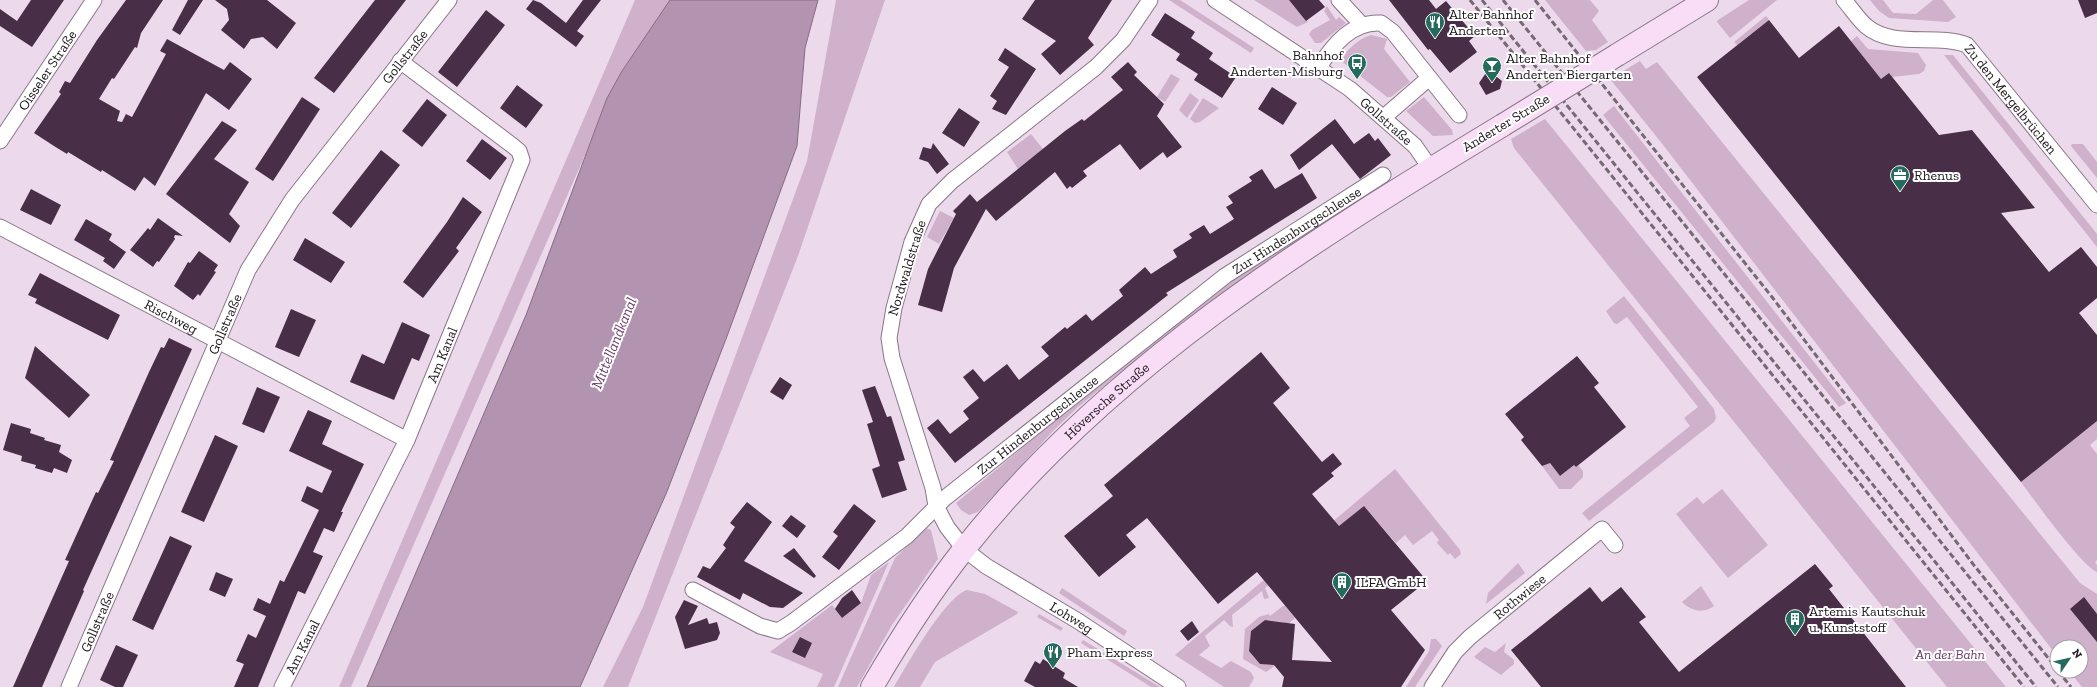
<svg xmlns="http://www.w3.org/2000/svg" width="2097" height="687" font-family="'Zilla Slab',serif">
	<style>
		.green { fill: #cfb1cc }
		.water { fill: #b293b0; stroke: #856d83 }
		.building { fill: #482e47 }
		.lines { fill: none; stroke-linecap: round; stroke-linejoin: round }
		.minor-casing { stroke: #897888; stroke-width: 17 }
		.secondary-casing { stroke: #897888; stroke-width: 24 }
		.minor { stroke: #fff; stroke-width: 15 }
		.secondary { stroke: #f9ddf7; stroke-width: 22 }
		.rail { stroke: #756974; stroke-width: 3; stroke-dasharray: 6 3; stroke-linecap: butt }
		.secondary-bridge-casing { stroke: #897888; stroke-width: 24; stroke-linecap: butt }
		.secondary-bridge { stroke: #f9ddf7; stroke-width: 22 }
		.labels { text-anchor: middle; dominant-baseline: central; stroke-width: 4; stroke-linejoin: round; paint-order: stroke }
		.poi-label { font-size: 14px; fill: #1c151b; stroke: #fff; text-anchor: start }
		.street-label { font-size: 14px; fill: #1c151b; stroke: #fff }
		.park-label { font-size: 14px; font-style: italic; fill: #6c4069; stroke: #fff }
		.water-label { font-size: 15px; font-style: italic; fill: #673c65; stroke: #fff }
	</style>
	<rect width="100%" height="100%" fill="#ecd9eb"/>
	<!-- green -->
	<path class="green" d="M635,0h35l-48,71 -271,616h-12z
		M836,0h49l-87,256 -170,431h-25l40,-80 164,-446z
		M1169,0h11l74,48 -3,5z
		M1254,0h37l-1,1 18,21 -11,5z
		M1545,0h45l9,11 -7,9 16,22 -12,8 -10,1z
		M1749,0h28l-47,38 -13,-16 1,-2z
		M1870,0h13l10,13 23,1 17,-14h10l13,17 -8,5 -59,-4 -10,-7z
		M1327,6l9,14 3,-3 7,6 -25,20h-6l-6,-9 3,-4 18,-10 -6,-9z
		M1766,16l3,4 -32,25 -3,-3z
		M1371,35l16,4 -3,10 26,33 -19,15h-4l-47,-37c8,-11 18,-21 31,-25z
		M1857,36l11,13 50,4 8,12 -2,6 -5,3 -27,3 -3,-4 -8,6 -30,-38z
		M1944,55h9l144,179v13z
		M1640,61l6,8 11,-7 423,521 17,11v93h-15l-13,-16h12v-24h-24v9l-397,-515 -50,-62z
		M1171,74l9,5 -15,23 -8,-5z
		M1190,93l9,7 -12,18 -8,-8z
		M1424,97l28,33 1,5 -20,1 -27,-25z
		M1203,98l16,10 -19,14 -5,1 -5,-4z
		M1614,106l232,297 -7,4 -236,-292z
		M1545,119l461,568h-59l-433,-539 -3,-9z
		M1031,134l12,15 -25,20 -11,-17z
		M2072,144h11l14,18v16l-26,-32z
		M1389,179l1,3 -232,162 -42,32 -39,32 -23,22 -76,82 -9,3 -8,-5 -5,-7 119,-99 146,-117z
		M940,211l14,7 -15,26 -12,-7z
		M1624,296l90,113 2,9 -2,4 -125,99 -7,-8 108,-87 -6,-8 14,-11 -71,-90 -10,7 -3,-1 -8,-12z
		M2097,421v18l-7,6 7,9v106l-2,2 2,3v7c-16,-7 -63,-72 -76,-90z
		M1546,463h4l10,13 14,-11 2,2 2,-2 5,6v6l-12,12h-12l-17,-23z
		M1395,469l65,81 1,4 -6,5 -5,-6 -2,2 -11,-12 2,-3 -7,-9 -19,14 -8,-10 -9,8 -32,-37 -99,82 4,10 -5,1 -2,-8 -30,24 1,12 -3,-1 -6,-6 -19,16 5,10 -11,9 22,13 10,-7 20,11 3,6 -5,9h-25l-49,-32z
		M1722,489l46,56 -40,33 -52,-64 21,-17 6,7z
		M926,528l5,2 7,29 -46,66 -35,62h-19l57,-129z
		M889,562l-55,125h-17l6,-13 -53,-22 62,-47 10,13 19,-15 10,-28z
		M1518,563l7,10 -39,31 2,-11z
		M1701,586l13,20c-11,8 -23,5 -32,-4z
		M1062,588l65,43 -3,5 -65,-43z
		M967,590l18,4 33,18 -1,2 -82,48 -15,25h-26c13,-22 51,-90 73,-97z
		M1283,606h2l10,12 -9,8 -3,-4 -18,-2 -14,11 -2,20 27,14 -10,7 -23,-13 2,-30 14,-12 10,-3 1,2z
		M1039,614l24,14 -2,3 -24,-14z
		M1431,639h5l6,7 -27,41h-9l23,-36z
		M1083,640l77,47h-9l-70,-44z
		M1506,643l-2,9 10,8v4l-13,11 -27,-18 11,-10 10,5z"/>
	<!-- water -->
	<path class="water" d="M670,0h148l-13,48 -8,98 -71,193 -60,155 -86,193h-213l159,-372 81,-217 15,-27z"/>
	<!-- building -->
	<path class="building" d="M31,0h33l-32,47 -32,-21v-17l17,12z
		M126,0h37l-22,33 -4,15 -2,-1 -21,32 -2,-1 -13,21 21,12 -3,10 5,1 4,-8 6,3 34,-63 -6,-3 7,-12 57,31 6,-8 22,17 -23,31 -23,-17 -51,93 -11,-9 -9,14 -33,-21 -1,2 -33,-20 -1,2 -13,-8 -20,-13 27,-39 -2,-2 6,-11 5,2 27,-43z
		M188,0h15l-23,35 -8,-5z
		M215,0h52l29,23 -19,26 -14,-12 -12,2 -7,10 -23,-19 8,-10 -2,-11z
		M375,0h31l-72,93 -20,-15z
		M533,0l8,3 25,20 17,-23h18l-24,31 7,5 -8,11 -50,-38z
		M1035,0h77l-24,38 6,7 -34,30 -19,-21 15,-13 -34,-22z
		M1289,0h30l6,7 -19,14z
		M1389,0h40l7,9 10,-8 29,35 -6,5 8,11 -27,21 -20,-24 -2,1z
		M2078,0h19v13l-12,5z
		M486,10l19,15 -48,62 -19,-15z
		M1165,13l30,19 -4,6 22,15 -4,6 27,18 -14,21 -28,-18 4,-6 -22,-14 4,-6 -29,-19z
		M1769,20l30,38 40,-32 42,53 8,-6 50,62 33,-5 63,78 -34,5 48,59 32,-25 16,20v31l-18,15 18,22v86l-76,61 -324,-405z
		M1005,48l31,21 -30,46 -14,-6 5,-8 -7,-5 19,-29 -11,-7z
		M1128,62l9,10 -3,3 30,29 -7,12 25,31 -15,11 -4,-6 -23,18 -20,-26 -37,27 4,5 -15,12 -2,-2 -3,3 -12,-17 -59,49 -10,-12 -32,59 -12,44 -24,-7 10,-36 28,-55 -3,-3 17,-17 7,8 88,-71 17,-12 2,2 39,-31 -12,-13z
		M1488,70l14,11 -2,8 -14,6 -7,-12z
		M517,85l26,20 -17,23 -26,-20z
		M1272,87l25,16 -14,22 -25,-16z
		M302,97l18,12 -47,72 -18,-12z
		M427,99l20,16 -25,32 -20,-16z
		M959,108l21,14 -16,25 -22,-14z
		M1335,119l19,25 15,-11 6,8 3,-3 13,17 -31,24 -28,-35 -33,26 -9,-15z
		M222,121l15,9 -23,29 35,23 -20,32 11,12 -10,17 -64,-49z
		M482,139l25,19 -17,22 -24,-19z
		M933,143l16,21 -12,10 -9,-12 -9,-3 4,-12 8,2z
		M381,150l19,15 -49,63 -19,-15z
		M1262,169l13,20 27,-16 15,25 -151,95 2,2 -213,168 -28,-35 11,-9 12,15 19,-15 -6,-8 16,-13 -16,-21 10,-8 11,13 23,-18 12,16 30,-24 -8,-9 24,-20 2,2 19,-15 6,7 31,-25 -4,-6 26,-23 6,7 26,-17 -4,-7 19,-12 -3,-4 15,-9 6,9 24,-15 -8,-12 7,-4 -5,-7 24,-15 -3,-4z
		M31,189l30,16 -10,20 -31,-15z
		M463,197l19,15 -26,36 3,3 -36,47 -20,-16 44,-60z
		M158,218l25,18 -8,-1 -1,2 1,2 -16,23 -2,-1 -4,6 -23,-17 18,-22 2,2z
		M86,219l26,15 -3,6 17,12 -12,17 -11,-8 2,-3 -31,-18z
		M305,238l40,24 -14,21 -38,-23z
		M199,251l19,14 -4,6 2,1 -16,24 -2,-2 -5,6 -19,-14 14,-24 2,1z
		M40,273l80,42 -12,25 -73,-37 2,-4 -9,-4z
		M291,309l25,11 -17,37 -24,-10z
		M402,322l28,13 -11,26 -7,-3 -18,42 -44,-18 12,-28 22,10z
		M169,338l23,11 -109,241 1,1 -42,96h-29l56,-126 -4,-1 31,-68 2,1 16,-32 -4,-1 39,-88 12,-25 3,1z
		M35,346l55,49 -21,23 -44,-40z
		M1261,352l29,36 -17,15 49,59 11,-9 9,11 -11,9 3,3 -22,18 27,32 25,-20 63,75 -36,29 34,40 -24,37h-119l2,-10 -10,-12 -14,-1 -11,-13 2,-20 14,-11 30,4 -3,36 40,2 -75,-90 -39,32 -71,-86 -21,17 10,12 -37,30 -35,-41 49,-40 -9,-11z
		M1577,356l22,27 -5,4 32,40 -50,40 -2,-2 -14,11 -10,-13 -8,3 -21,-26 3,-3 -19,-23z
		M780,377l12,8 -9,15 -13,-8z
		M875,386l12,31 4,-1 14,44 -7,2 9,28 -25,8 -10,-29 8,-3 -13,-42 6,-2 -11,-32z
		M257,387l23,10 -16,36 -22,-9z
		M308,410l24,11 -10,23 42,20 -23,48h2l-9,20 -10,-4 -11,24 10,4 -18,38 -7,-3 -40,96h-24l10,-23 -8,-3 12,-27 8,4 10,-22 -13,-6 5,-12 12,6 10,-24 4,2 35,-72 -18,-9 6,-15 15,7 10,-22 -43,-20z
		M11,423l20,6 -1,4 15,5 -1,2 17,5 -2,7 13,8 -5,13 -13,-5 -2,5 -17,-5 1,-3 -15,-4 1,-5 -19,-6z
		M215,435l23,11 -34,76 -23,-10z
		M747,502l25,20 -28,39 59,32 -20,15 -13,-1 -27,-14 -3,7 -43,-23 6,-11 7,3 16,-21 -3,-3 12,-18 -5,-4z
		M854,504l22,17 -37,49 -17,-13 16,-21 -5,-4z
		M791,515l15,11 -9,12 -15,-12z
		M170,536l22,10 -39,84 -21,-10z
		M794,548l22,28 -2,2 -31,-22z
		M1815,564l18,22 -4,3 77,98h-365l-30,-37 79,-63 12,15 19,-15 25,30 -7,5 40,50z
		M216,572l17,7 -8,18 -16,-7z
		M852,590l9,13 -19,15 -7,-9 7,-11z
		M2084,597l13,17v28l-27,-33z
		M684,600l14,6 -10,19 19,-7 2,6 8,-2 3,11 -3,7 -32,9 -10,-32z
		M1192,621l7,11 -11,9 -8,-10z
		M800,637l12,6 -7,15 -13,-6z
		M116,645l22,10 -15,32h-8l-15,-7z
		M1043,659l22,14 -2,5 15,9h-43l-11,-6 11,-20 5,3z"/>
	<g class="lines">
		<defs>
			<g id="minor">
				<path id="s1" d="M1150,0l-27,40 -27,27 -144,114 -23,23 -17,38 -18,66 -5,30 3,20 41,130 3,18 11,21 17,22 22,17 92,55 100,66"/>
				<path id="s2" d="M1215,0l135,89 65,57 16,23"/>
				<path d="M1339,0l23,25"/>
				<path id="s3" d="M1844,0c7,8 14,19 22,26 27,23 70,7 101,19l130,160"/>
				<path d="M1319,67c14,-22 33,-46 62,-44l12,9 66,83"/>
				<path d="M1384,117l45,-39"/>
				<path id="s4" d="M0,141l94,-141"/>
				<path id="s5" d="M0,227l407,213"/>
				<path id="s6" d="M693,590l67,36 18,5 13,-8 116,-87 38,-38 280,-222 158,-101"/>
				<path id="s7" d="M69,687l179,-417 44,-70 157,-200"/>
				<path id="s8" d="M282,687l125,-247 115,-280 -3,-9 -6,-5 -113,-85"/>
				<path id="s9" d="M1432,687l23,-35 15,-15 132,-108 13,16"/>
			</g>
			<g id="secondary">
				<path d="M1617,55l90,-55"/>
				<path id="s10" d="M872,687c28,-48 58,-95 93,-139 143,-181 343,-305 538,-423"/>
			</g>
		</defs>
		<!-- minor casing -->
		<use href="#minor" class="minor-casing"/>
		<!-- secondary casing -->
		<use href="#secondary" class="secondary-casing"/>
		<!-- minor -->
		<use href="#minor" class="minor"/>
		<!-- secondary -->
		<use href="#secondary" class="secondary"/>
		<!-- rail -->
		<path class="rail" d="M1470,0l554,687
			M1482,0l554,687
			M1503,0l555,687
			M1535,0l237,297 201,267 84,105
			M2058,671l13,16"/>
		<defs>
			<path id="secondary-bridge" d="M1503,125l114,-70"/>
		</defs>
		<!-- secondary-bridge casing -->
		<use href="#secondary-bridge" class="secondary-bridge-casing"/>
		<!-- secondary-bridge -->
		<use href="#secondary-bridge" class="secondary-bridge"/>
	</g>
	<!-- icons -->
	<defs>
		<symbol id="restaurant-pin" viewBox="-11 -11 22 30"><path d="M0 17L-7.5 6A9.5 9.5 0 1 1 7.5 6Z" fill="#246a5d" stroke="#fff"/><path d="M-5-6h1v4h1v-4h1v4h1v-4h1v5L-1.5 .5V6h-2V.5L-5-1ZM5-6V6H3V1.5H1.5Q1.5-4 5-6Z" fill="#fff"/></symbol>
		<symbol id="bus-pin" viewBox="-11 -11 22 30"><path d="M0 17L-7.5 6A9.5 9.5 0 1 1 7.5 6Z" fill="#246a5d" stroke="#fff"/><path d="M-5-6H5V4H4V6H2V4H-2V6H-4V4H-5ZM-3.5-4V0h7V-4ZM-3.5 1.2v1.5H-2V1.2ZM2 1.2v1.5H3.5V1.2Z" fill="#fff"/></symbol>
		<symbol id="bar-pin" viewBox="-11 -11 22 30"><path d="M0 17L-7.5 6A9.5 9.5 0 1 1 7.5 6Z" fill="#246a5d" stroke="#fff"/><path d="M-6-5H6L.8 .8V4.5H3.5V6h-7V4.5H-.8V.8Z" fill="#fff"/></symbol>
		<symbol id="office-pin" viewBox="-11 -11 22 30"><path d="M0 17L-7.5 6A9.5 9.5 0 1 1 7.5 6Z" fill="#246a5d" stroke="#fff"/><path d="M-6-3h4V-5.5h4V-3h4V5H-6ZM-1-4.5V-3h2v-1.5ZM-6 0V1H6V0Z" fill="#fff"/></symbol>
		<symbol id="building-pin" viewBox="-11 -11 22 30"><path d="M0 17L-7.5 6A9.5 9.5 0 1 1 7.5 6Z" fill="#246a5d" stroke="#fff"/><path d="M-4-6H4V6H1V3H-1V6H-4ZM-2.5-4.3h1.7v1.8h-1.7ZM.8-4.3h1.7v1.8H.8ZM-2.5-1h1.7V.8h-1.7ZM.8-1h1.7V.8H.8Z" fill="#fff"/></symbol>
	</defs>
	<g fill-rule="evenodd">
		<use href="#restaurant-pin" x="1424" y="11" width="22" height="30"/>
		<use href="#bus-pin" x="1346" y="52" width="22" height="30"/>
		<use href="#bar-pin" x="1481" y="55" width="22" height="30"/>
		<use href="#office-pin" x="1889" y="164" width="22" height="30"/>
		<use href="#building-pin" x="1331" y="571" width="22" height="30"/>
		<use href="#building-pin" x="1784" y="608" width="22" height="30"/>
		<use href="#restaurant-pin" x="1042" y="641" width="22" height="30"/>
	</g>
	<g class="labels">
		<!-- poi labels -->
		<g class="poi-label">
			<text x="1449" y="14">Alter Bahnhof<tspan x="1449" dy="16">Anderten</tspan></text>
			<text x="1343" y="55" text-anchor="end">Bahnhof<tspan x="1343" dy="16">Anderten-Misburg</tspan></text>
			<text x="1506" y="58">Alter Bahnhof<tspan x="1506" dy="16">Anderten Biergarten</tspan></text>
			<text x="1914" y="175">Rhenus</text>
			<text x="1356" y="582">ILFA GmbH</text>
			<text x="1809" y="611">Artemis Kautschuk<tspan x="1809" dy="16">u. Kunststoff</tspan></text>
			<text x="1067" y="652">Pham Express</text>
		</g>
		<!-- street labels -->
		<g class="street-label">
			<text stroke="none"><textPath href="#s7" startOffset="719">Gollstraße</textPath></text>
			<text stroke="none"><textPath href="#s4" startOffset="85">Oisseler Straße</textPath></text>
			<text stroke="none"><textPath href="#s3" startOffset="208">Zu den Mergelbrüchen</textPath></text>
			<text stroke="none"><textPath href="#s2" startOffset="210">Gollstraße</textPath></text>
			<text transform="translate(1506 123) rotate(-31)">Anderter Straße</text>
			<text stroke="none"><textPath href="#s6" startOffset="751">Zur Hindenburgschleuse</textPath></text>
			<text transform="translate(907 268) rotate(-73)">Nordwaldstraße</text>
			<text stroke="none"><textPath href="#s5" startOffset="193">Rischweg</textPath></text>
			<text stroke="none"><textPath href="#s7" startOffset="395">Gollstraße</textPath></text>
			<text stroke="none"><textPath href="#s8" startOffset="369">Am Kanal</textPath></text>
			<text stroke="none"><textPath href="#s10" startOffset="372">Höversche Straße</textPath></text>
			<text stroke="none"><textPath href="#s6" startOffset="427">Zur Hindenburgschleuse</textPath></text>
			<text stroke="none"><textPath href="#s9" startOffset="127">Rothwiese</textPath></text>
			<text stroke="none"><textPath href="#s1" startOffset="797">Lohweg</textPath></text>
			<text stroke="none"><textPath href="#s7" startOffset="71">Gollstraße</textPath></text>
			<text stroke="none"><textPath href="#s8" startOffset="45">Am Kanal</textPath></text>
		</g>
		<!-- park labels -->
		<g class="park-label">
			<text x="1950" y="654">An der Bahn</text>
		</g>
		<!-- water labels -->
		<g class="water-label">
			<text transform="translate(614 343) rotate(-68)">Mittellandkanal</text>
		</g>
	</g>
	<!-- north arrow -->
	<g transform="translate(2069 659) rotate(56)"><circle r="19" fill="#ffffff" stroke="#a4a1a4"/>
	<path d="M0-3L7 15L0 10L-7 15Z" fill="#246a5d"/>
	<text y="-6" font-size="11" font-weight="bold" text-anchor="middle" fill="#1c151b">N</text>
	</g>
</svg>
